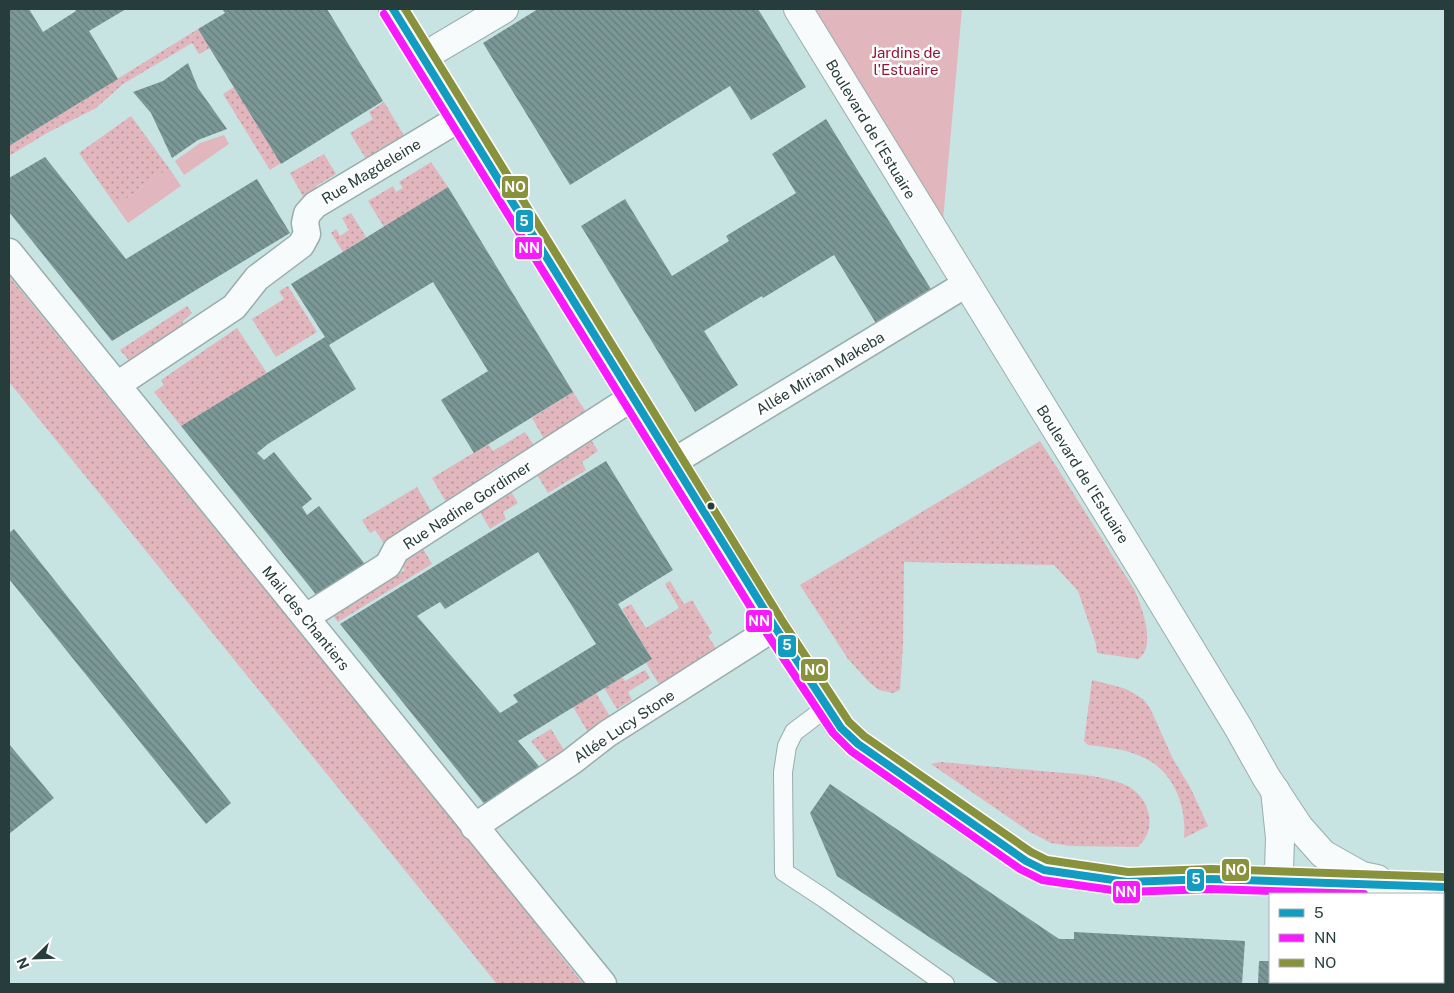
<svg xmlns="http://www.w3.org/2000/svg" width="1454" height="993" font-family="'Public Sans',sans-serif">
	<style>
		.grass { fill: url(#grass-dots) }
		.park { fill: #e1b6bd }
		.building { fill: url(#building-back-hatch); fill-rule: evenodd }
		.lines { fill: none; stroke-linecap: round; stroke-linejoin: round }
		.service-casing { stroke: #98aead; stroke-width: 20 }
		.pedestrian-casing { stroke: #98aead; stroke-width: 29 }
		.minor-casing { stroke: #98aead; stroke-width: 30 }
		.secondary-casing { stroke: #98aead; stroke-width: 30 }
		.service { stroke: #f7fbfb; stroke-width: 18 }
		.pedestrian { stroke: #f7fbfb; stroke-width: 26 }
		.minor { stroke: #f7fbfb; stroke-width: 28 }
		.secondary { stroke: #f7fbfb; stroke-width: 28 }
		.bus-1-casing { stroke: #fff; stroke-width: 11 }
		.bus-2-casing { stroke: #fff; stroke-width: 11 }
		.bus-3-casing { stroke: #fff; stroke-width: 11 }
		.bus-1 { stroke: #129cc2; stroke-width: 8 }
		.bus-2 { stroke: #f91aff; stroke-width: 8 }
		.bus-3 { stroke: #88923d; stroke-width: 8 }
		.bus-dot { fill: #273d3c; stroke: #fff; stroke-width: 2 }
		.labels { text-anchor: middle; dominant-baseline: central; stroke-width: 5; stroke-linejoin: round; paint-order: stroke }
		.park-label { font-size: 15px; fill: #941539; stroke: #fff }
		.street-label { font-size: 15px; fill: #273d3c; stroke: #fff }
		.line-badge { stroke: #fff; stroke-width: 2 }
		.badge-label { font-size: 14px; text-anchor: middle; font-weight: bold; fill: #fff }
	</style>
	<defs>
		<pattern id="grass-dots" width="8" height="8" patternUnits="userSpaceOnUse" patternTransform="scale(1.25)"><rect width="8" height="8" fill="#e1b6bd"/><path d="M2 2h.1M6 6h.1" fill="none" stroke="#b6959b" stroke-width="1.8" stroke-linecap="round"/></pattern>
		<pattern id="building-back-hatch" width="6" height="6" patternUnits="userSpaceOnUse" patternTransform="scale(1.25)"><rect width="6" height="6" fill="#7b9897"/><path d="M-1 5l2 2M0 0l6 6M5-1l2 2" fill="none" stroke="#657d7c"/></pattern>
	</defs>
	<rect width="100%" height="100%" fill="#c7e3e2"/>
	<!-- grass -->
	<path class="grass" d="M198,29l12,19 -11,6 -7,-11 -69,41 -27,24 -49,25 -38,23v-10z
		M234,87l47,76 -11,7 -47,-76z
		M384,102l22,37 -38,23 -18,-29 23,-14 -4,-7z
		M131,116l38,52 -53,38 -37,-53z
		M324,154l12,20 -20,12 3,6 -14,8 -15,-27z
		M431,162l17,25 -64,40 -16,-26 25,-15 3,6 7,-4 -4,-6z
		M351,213l15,24 -23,15 -12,-19 5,-4 4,7 9,-6 -7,-12z
		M9,276l484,594 90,114h-86l-488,-602z
		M288,286l29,46 -41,25 -24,-38 32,-20 -5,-8z
		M187,306l5,7 -10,9 5,7 -53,37 -14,-16z
		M237,328l30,45 -86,53 -27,-34 10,-7 -3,-5z
		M573,392l13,20 -39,32 -15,-26z
		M525,432l13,20 -12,7 -5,-6 -34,20 4,8 -42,26 -17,-29 56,-34 5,7z
		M588,435l10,16 -16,11 4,8 -38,23 -12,-20z
		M1040,441c22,34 43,68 64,101 10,17 22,33 31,49 7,16 22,57 3,68l-41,-6 -1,-9 -18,-53 -24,-26 -150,-3 -1,83 -3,45 -7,3 -14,-3 -9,-7 -22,-24 -48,-74z
		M417,487l18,31 -48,30 -12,-18 -5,3 -8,-13z
		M510,490l8,13 -15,9 3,7 -16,10 -11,-19z
		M421,545l11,19 -94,58 -9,-11 55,-32 2,3 19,-12 -7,-11z
		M670,581l14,23 8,-4 20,33 -4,3 11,17 -52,31 -2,-3 -6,3 -13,-21 6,-4 -30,-50 9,-5 15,24 33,-20 -14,-24z
		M645,670l5,8 -22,14 4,8 -15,9 -13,-21 18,-11 3,4z
		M1092,680l20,5 14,4 17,10 7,9 23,51 17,28 18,39 -24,12c3,-33 -11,-69 -44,-82 -16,-7 -34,-9 -52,-11l-4,-4z
		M596,693l16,27 -23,14 -16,-27z
		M551,729l16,26 -14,14 -22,-28z
		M941,762c33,3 66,6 100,9 24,2 70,4 90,17 10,7 16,16 18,28 2,13 -2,22 -11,31l-67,-1 -20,-3 -21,-11 -99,-68z"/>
	<!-- park -->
	<path class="park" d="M811,9h151l-19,211z
		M224,135l5,9 -45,31 -9,-14 25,-18z
		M169,168l12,18 -53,37 -12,-17z"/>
	<!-- building -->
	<path class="building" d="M9,9h20l14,23 33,-21 -2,-2h52l-37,22 29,48 -109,67z
		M222,9h105l56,92 -102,63 -83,-135 27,-16z
		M538,9h220l48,78 -55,33 -21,-34 -160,99 -87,-142z
		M188,63l10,25 29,41 -29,11 -26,18 -21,-45 -18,-21 30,-11z
		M826,119l108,175 -55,34 -45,-73 -71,43 -1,-2 -58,35 34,54 -43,27 -114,-186 44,-27 47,77 57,-35 -3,-5 70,-43 -24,-39z
		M45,157l81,102 131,-80 33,54 -178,108 -103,-129v-34z
		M448,187l125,205 -99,61 -33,-53 47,-29 -55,-89 -104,63 27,44 -88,55 -11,9 7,7 10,-8 38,47 -10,8 5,8 12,-9 49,62 -50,29 -137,-171 144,-89 -34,-53z
		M606,461l67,109 -55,34 34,55 -134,82 25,30 -57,35 -146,-182zM538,552l58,92 -83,51 5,7 -18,11 -83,-97 23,-14 5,7z
		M14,529l217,274 -25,21 -197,-245v-46z
		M9,744l45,54 -45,36z
		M830,784l229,155h15v-7l171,9 -3,43h-242l-163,-108 -27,-63z
		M1259,961h11v21h173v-14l2,1v15h-187z"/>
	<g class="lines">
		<defs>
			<path id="service" d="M827,707l-33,25 -7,14 -4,26 1,100 41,27 120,85"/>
			<path id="pedestrian" d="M9,252l594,732
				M117,385l117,-78 23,-29 44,-33 6,-11 -2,-11 2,-9 8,-9 145,-87
				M673,462l293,-178
				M306,617l82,-52 8,-15 237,-153
				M474,827l97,-65 36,-28 168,-107"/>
			<path id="minor" d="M423,57l81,-48
				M1269,881l10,-11 1,-32 -5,-48"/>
			<path id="secondary" d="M393,9l382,618 66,101 17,16 114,80 54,37 18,9 83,12 84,-3 234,8
				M798,9l344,560 96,158 28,50 33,50 24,27 39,22 15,3"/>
		</defs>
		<!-- service casing -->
		<use href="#service" class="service-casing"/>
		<!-- pedestrian casing -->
		<use href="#pedestrian" class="pedestrian-casing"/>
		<!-- minor casing -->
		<use href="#minor" class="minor-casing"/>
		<!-- secondary casing -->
		<use href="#secondary" class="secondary-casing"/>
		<!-- service -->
		<use href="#service" class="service"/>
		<!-- pedestrian -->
		<use href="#pedestrian" class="pedestrian"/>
		<!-- minor -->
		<use href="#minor" class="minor"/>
		<!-- secondary -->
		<use href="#secondary" class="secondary"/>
		<defs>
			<path id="bus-1" d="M393,9l382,618 66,101 17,16 168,117 18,9 83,12 84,-3 234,8"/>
			<path id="bus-2" d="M384,14l382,618 67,101 18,18 169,118 22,11 84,12 85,-3 153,5"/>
			<path id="bus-3" d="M405,9l378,613 66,100 15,14 167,116 16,8 81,12 83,-3 234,8"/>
		</defs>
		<!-- bus-1 casing -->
		<use href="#bus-1" class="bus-1-casing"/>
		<!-- bus-2 casing -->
		<use href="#bus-2" class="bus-2-casing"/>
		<!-- bus-3 casing -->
		<use href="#bus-3" class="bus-3-casing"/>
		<!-- bus-1 -->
		<use href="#bus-1" class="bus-1"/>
		<!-- bus-2 -->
		<use href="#bus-2" class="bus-2"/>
		<!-- bus-3 -->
		<use href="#bus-3" class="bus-3"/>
	</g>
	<!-- markers -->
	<circle class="bus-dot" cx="711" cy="506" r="4.5"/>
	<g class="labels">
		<!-- park labels -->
		<g class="park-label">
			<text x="906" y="52">Jardins de<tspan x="906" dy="17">l'Estuaire</tspan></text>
		</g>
		<!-- street labels -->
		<g class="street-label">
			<text transform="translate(871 129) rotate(59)">Boulevard de l'Estuaire</text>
			<text transform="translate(371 171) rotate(-31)">Rue Magdeleine</text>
			<text transform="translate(820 373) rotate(-31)">Allée Miriam Makeba</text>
			<text transform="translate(1083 474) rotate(58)">Boulevard de l'Estuaire</text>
			<text transform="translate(467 505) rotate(-33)">Rue Nadine Gordimer</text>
			<text transform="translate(306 618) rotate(51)">Mail des Chantiers</text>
			<text transform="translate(624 726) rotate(-34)">Allée Lucy Stone</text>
		</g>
	</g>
	<g class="line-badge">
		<rect x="501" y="175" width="28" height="24" rx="5" fill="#88923d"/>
		<rect x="515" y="209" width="19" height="24" rx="5" fill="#129cc2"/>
		<rect x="514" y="236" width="29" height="24" rx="5" fill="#f91aff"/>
		<rect x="745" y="609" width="28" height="24" rx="5" fill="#f91aff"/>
		<rect x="777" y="634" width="20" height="24" rx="5" fill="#129cc2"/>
		<rect x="800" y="658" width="29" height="24" rx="5" fill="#88923d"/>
		<rect x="1221" y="858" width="29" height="24" rx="5" fill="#88923d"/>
		<rect x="1186" y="868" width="19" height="24" rx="5" fill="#129cc2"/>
		<rect x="1112" y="880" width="29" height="24" rx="5" fill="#f91aff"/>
	</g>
	<g class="badge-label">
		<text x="515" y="192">NO</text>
		<text x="524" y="226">5</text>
		<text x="529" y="253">NN</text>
		<text x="759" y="626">NN</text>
		<text x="787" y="650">5</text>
		<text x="815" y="675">NO</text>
		<text x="1236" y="875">NO</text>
		<text x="1196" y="884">5</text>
		<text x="1126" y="897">NN</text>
	</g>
	<!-- border -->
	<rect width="1454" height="993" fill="none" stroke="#273d3c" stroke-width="20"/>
	<!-- legend -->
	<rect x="1269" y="893" width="175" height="90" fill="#ffffff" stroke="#a9b1b1"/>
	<rect x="1279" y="909" width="25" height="8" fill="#129cc2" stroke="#a9b1b1"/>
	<text x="1314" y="918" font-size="15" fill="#273d3c">5</text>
	<rect x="1279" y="934" width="25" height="8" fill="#f91aff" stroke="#a9b1b1"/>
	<text x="1314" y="943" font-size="15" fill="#273d3c">NN</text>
	<rect x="1279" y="959" width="25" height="8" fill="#88923d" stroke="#a9b1b1"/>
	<text x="1314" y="968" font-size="15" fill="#273d3c">NO</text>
	<!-- north arrow -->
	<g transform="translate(35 958) rotate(247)" stroke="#ffffff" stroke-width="4" paint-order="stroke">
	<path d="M0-4L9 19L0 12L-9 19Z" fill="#273d3c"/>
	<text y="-8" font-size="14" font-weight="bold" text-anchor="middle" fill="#273d3c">N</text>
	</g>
</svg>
